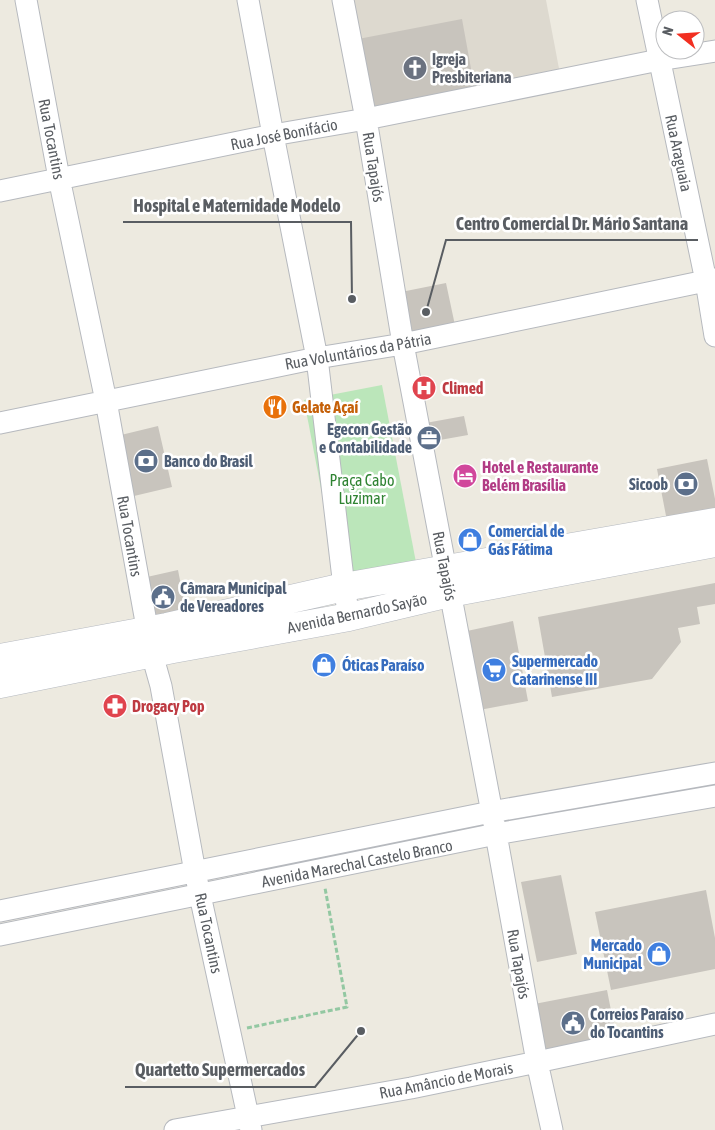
<svg xmlns="http://www.w3.org/2000/svg" width="715" height="1130" font-family="'Asap Condensed',sans-serif">
	<style>
		.education { fill: #ddd9cf }
		.green { fill: #bbe6ba }
		.building { fill: #c8c4bd }
		.lines { fill: none; stroke-linecap: round; stroke-linejoin: round }
		.minor-casing { stroke: #b6b9be; stroke-width: 23 }
		.secondary-casing { stroke: #b6bac0; stroke-width: 29 }
		.path { stroke: #93c8a2; stroke-width: 3; stroke-dasharray: 5 2.5; stroke-linecap: butt }
		.minor { stroke: #fff; stroke-width: 21 }
		.secondary { stroke: #fff; stroke-width: 28 }
		.labels { text-anchor: middle; dominant-baseline: central; stroke-width: 5; stroke-linejoin: round; paint-order: stroke }
		.worship-label { font-size: 16px; font-weight: bold; fill: #5b616d; stroke: #fff; text-anchor: start }
		.street-label { font-size: 16px; fill: #595d62; stroke: #fff }
		.health-label { font-size: 16px; font-weight: bold; fill: #be3a42; stroke: #fff; text-anchor: start }
		.food-label { font-size: 16px; font-weight: bold; fill: #c56008; stroke: #fff; text-anchor: start }
		.service-label { font-size: 16px; font-weight: bold; fill: #4e5e75; stroke: #fff; text-anchor: start }
		.hotel-label { font-size: 16px; font-weight: bold; fill: #b23c85; stroke: #fff; text-anchor: start }
		.park-label { font-size: 16px; fill: #2f8332; stroke: #fff }
		.shop-label { font-size: 16px; font-weight: bold; fill: #366cbe; stroke: #fff; text-anchor: start }
		.leader { fill: none; stroke: #595d62; stroke-width: 2 }
		.callout-dot { fill: #595d62; stroke: #fff; stroke-width: 2 }
		.callout-label { font-size: 18px; text-anchor: middle; font-weight: bold; fill: #595d62; stroke: #fff; stroke-width: 5; stroke-linejoin: round; paint-order: stroke }
	</style>
	<rect width="100%" height="100%" fill="#edeae0"/>
	<!-- education -->
	<path class="education" d="M346,0h200l15,79 -85,17 -123,-56z"/>
	<!-- green -->
	<path class="green" d="M382,385l37,193 -78,15 -37,-193z"/>
	<!-- building -->
	<path class="building" d="M462,19l14,77 -108,20 -15,-76z
		M446,283l10,47 -50,10 -10,-47z
		M464,416l4,19 -45,8 -3,-19z
		M158,426l14,61 -38,9 -13,-61z
		M707,459l8,40v13l-48,9 -10,-52z
		M178,570l10,51 -43,-5 -7,-37z
		M715,583v21l-18,3 3,17 -22,4 3,14 -29,37 -100,18 -14,-80z
		M513,621l15,80 -54,10 -7,-80z
		M561,875l16,79 -40,8 -16,-80z
		M706,890l9,48v31l-104,21 -16,-78z
		M607,990l10,51 -78,16 -10,-52z"/>
	<g class="lines">
		<defs>
			<path id="minor" d="M26,0l33,178 47,223 40,221 6,32 9,32 34,186 56,258
				M248,0l25,135 44,223 27,229 5,30
				M343,0l23,119 37,225 93,490 41,228 15,68
				M647,0l59,281 9,55
				M0,191l273,-56 93,-16 293,-59 56,-9
				M0,423l317,-65 86,-14 312,-65
				M0,911l491,-99 224,-39
				M0,935l496,-101 219,-38
				M175,1130l236,-42 126,-26 178,-38"/>
			<path id="secondary" d="M0,658l167,-31 177,-40 371,-65
				M0,684l173,-35 176,-32 101,-24 265,-50"/>
		</defs>
		<!-- minor casing -->
		<use href="#minor" class="minor-casing"/>
		<!-- secondary casing -->
		<use href="#secondary" class="secondary-casing"/>
		<!-- path -->
		<path class="path" d="M247,1028l100,-21 -22,-119"/>
		<!-- minor -->
		<use href="#minor" class="minor"/>
		<!-- secondary -->
		<use href="#secondary" class="secondary"/>
	</g>
	<!-- icons -->
	<defs>
		<symbol id="church-disc" viewBox="-11 -11 22 22"><circle r="9.5" fill="#6b7280" stroke="#fff"/><path d="M-1.2-6h2.4v3.5h3.3v2.4h-3.3V6h-2.4V-.1h-3.3v-2.4h3.3Z" fill="#fff"/></symbol>
		<symbol id="hospital-disc" viewBox="-11 -11 22 22"><circle r="9.5" fill="#e0444e" stroke="#fff"/><path d="M-5-5h3v3.5h4V-5h3V5h-3V1.5h-4V5h-3Z" fill="#fff"/></symbol>
		<symbol id="restaurant-disc" viewBox="-11 -11 22 22"><circle r="9.5" fill="#e8710a" stroke="#fff"/><path d="M-5-6h1v4h1v-4h1v4h1v-4h1v5L-1.5 .5V6h-2V.5L-5-1ZM5-6V6H3V1.5H1.5Q1.5-4 5-6Z" fill="#fff"/></symbol>
		<symbol id="office-disc" viewBox="-11 -11 22 22"><circle r="9.5" fill="#5c6f8a" stroke="#fff"/><path d="M-6-3h4V-5.5h4V-3h4V5H-6ZM-1-4.5V-3h2v-1.5ZM-6 0V1H6V0Z" fill="#fff"/></symbol>
		<symbol id="bank-disc" viewBox="-11 -11 22 22"><circle r="9.5" fill="#5c6f8a" stroke="#fff"/><path d="M-6-4H6V4H-6ZM0-2.3a2.3 2.3 0 1 0 0 4.6a2.3 2.3 0 1 0 0-4.6Z" fill="#fff"/></symbol>
		<symbol id="hotel-disc" viewBox="-11 -11 22 22"><circle r="9.5" fill="#d1479c" stroke="#fff"/><path d="M-6-4.5h1.5V1H6V5H4.5V3h-9V5H-6ZM-4 0a1.8 1.8 0 1 1 3.6 0ZM.5 0V-2.5h3Q6-2.5 6 0Z" fill="#fff"/></symbol>
		<symbol id="shop-disc" viewBox="-11 -11 22 22"><circle r="9.5" fill="#3f7fe0" stroke="#fff"/><path d="M-5-2.5h2.3a2.7 3.5 0 0 1 5.4 0H5L5.5 6h-11ZM-1.5-2.5h3a1.5 2.3 0 0 0-3 0Z" fill="#fff"/></symbol>
		<symbol id="civic-disc" viewBox="-11 -11 22 22"><circle r="9.5" fill="#5c6f8a" stroke="#fff"/><path d="M-.6-6.5H3V-4.5H.6V-3L4-1V1h2V6H-6V1h2V-1L-.6-3ZM-1.2 2.5V6h2.4V2.5Z" fill="#fff"/></symbol>
		<symbol id="supermarket-disc" viewBox="-11 -11 22 22"><circle r="9.5" fill="#3f7fe0" stroke="#fff"/><path d="M-6-5.5h2.5l.6 2H6L4.5 2H-2.5L-4.4-4H-6ZM-1.5 3.2a1.3 1.3 0 1 0 .1 0ZM3 3.2a1.3 1.3 0 1 0 .1 0Z" fill="#fff"/></symbol>
		<symbol id="pharmacy-disc" viewBox="-11 -11 22 22"><circle r="9.5" fill="#e0444e" stroke="#fff"/><path d="M-2-6h4v4h4v4h-4v4h-4v-4h-4v-4h4Z" fill="#fff"/></symbol>
	</defs>
	<g fill-rule="evenodd">
		<use href="#church-disc" x="401" y="54" width="28" height="28"/>
		<use href="#hospital-disc" x="410" y="374" width="28" height="28"/>
		<use href="#restaurant-disc" x="261" y="393" width="28" height="28"/>
		<use href="#office-disc" x="415" y="424" width="28" height="28"/>
		<use href="#bank-disc" x="132" y="447" width="28" height="28"/>
		<use href="#hotel-disc" x="451" y="462" width="28" height="28"/>
		<use href="#bank-disc" x="672" y="470" width="28" height="28"/>
		<use href="#shop-disc" x="456" y="526" width="28" height="28"/>
		<use href="#civic-disc" x="149" y="583" width="28" height="28"/>
		<use href="#shop-disc" x="310" y="651" width="28" height="28"/>
		<use href="#supermarket-disc" x="480" y="656" width="28" height="28"/>
		<use href="#pharmacy-disc" x="101" y="692" width="28" height="28"/>
		<use href="#shop-disc" x="645" y="940" width="28" height="28"/>
		<use href="#civic-disc" x="559" y="1009" width="28" height="28"/>
	</g>
	<g class="labels">
		<!-- worship labels -->
		<g class="worship-label">
			<text x="432" y="59">Igreja<tspan x="432" dy="18">Presbiteriana</tspan></text>
		</g>
		<!-- street labels -->
		<g class="street-label">
			<text transform="translate(284 134) rotate(-11)">Rua José Bonifácio</text>
			<text transform="translate(52 139) rotate(79)">Rua Tocantins</text>
			<text transform="translate(679 153) rotate(78)">Rua Araguaia</text>
			<text transform="translate(374 167) rotate(81)">Rua Tapajós</text>
			<text transform="translate(358 351) rotate(-10)">Rua Voluntários da Pátria</text>
			<text transform="translate(130 536) rotate(80)">Rua Tocantins</text>
			<text transform="translate(445 566) rotate(79)">Rua Tapajós</text>
			<text transform="translate(357 613) rotate(-12)">Avenida Bernardo Sayão</text>
			<text transform="translate(357 863) rotate(-11)">Avenida Marechal Castelo Branco</text>
			<text transform="translate(209 933) rotate(78)">Rua Tocantins</text>
			<text transform="translate(519 964) rotate(80)">Rua Tapajós</text>
			<text transform="translate(446 1080) rotate(-11)">Rua Amâncio de Morais</text>
		</g>
		<!-- health labels -->
		<g class="health-label">
			<text x="442" y="388">Climed</text>
			<text x="132" y="706">Drogacy Pop</text>
		</g>
		<!-- food labels -->
		<g class="food-label">
			<text x="292" y="407">Gelate Açaí</text>
		</g>
		<!-- service labels -->
		<g class="service-label">
			<text x="412" y="429" text-anchor="end">Egecon Gestão<tspan x="412" dy="18">e Contabilidade</tspan></text>
			<text x="164" y="461">Banco do Brasil</text>
			<text x="668" y="484" text-anchor="end">Sicoob</text>
			<text x="180" y="588">Câmara Municipal<tspan x="180" dy="18">de Vereadores</tspan></text>
			<text x="590" y="1014">Correios Paraíso<tspan x="590" dy="18">do Tocantins</tspan></text>
		</g>
		<!-- hotel labels -->
		<g class="hotel-label">
			<text x="482" y="467">Hotel e Restaurante<tspan x="482" dy="18">Belém Brasília</tspan></text>
		</g>
		<!-- park labels -->
		<g class="park-label">
			<text x="362" y="480">Praça Cabo<tspan x="362" dy="18">Luzimar</tspan></text>
		</g>
		<!-- shop labels -->
		<g class="shop-label">
			<text x="488" y="531">Comercial de<tspan x="488" dy="18">Gás Fátima</tspan></text>
			<text x="512" y="661">Supermercado<tspan x="512" dy="18">Catarinense III</tspan></text>
			<text x="342" y="665">Óticas Paraíso</text>
			<text x="642" y="945" text-anchor="end">Mercado<tspan x="642" dy="18">Municipal</tspan></text>
		</g>
	</g>
	<!-- callouts -->
	<path class="leader" d="M352 299L351 222H123M426 312L446 240H698M361 1031L315 1087H125"/>
	<g class="callout-dot">
		<circle cx="352" cy="299" r="5"/>
		<circle cx="426" cy="312" r="5"/>
		<circle cx="361" cy="1031" r="5"/>
	</g>
	<g class="callout-label">
		<text x="237" y="212">Hospital e Maternidade Modelo</text>
		<text x="572" y="230">Centro Comercial Dr. Mário Santana</text>
		<text x="220" y="1076">Quartetto Supermercados</text>
	</g>
	<!-- north arrow -->
	<g transform="translate(680 35) rotate(287)"><circle r="24" fill="#ffffff" stroke="#bdbec0"/>
	<path d="M0-4L9 19L0 12L-9 19Z" fill="#f22f21"/>
	<text y="-8" font-size="14" font-weight="bold" text-anchor="middle" fill="#595d62">N</text>
	</g>
</svg>
